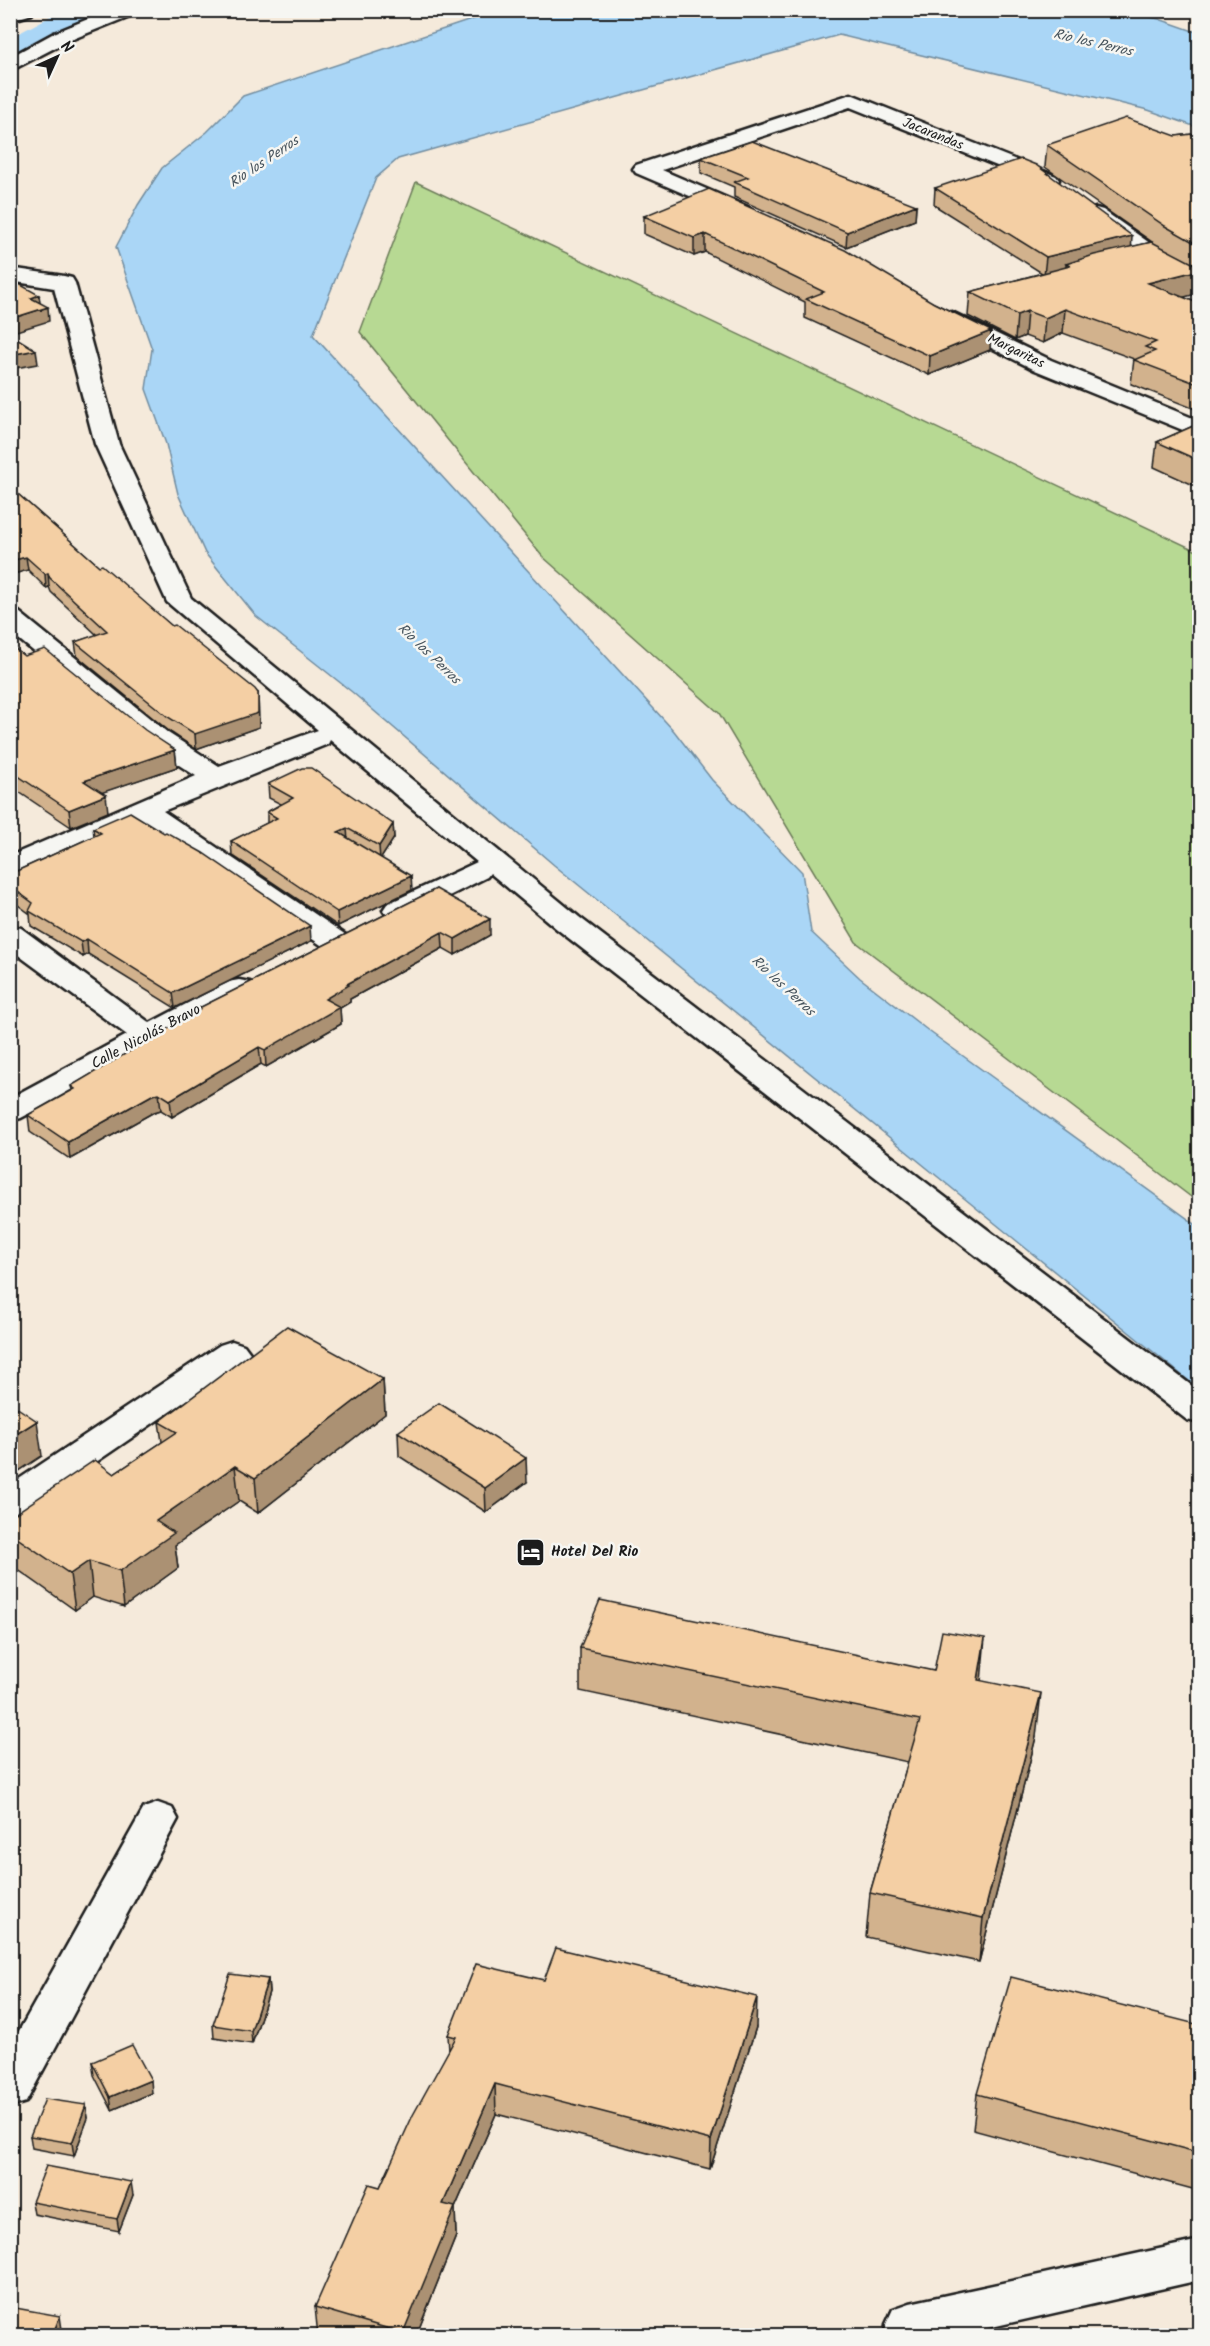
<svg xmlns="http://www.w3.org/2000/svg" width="1210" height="2346" font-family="Kalam,sans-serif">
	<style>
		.green { fill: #b7d993; stroke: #6a7a58; stroke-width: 1.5 }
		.water { fill: #aad6f6; stroke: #718c9f; stroke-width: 1.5 }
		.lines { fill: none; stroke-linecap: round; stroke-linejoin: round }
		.canal { fill: #aad6f6; fill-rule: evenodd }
		.street-casing { stroke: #1c1c1c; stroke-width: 5 }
		.secondary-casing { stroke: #1c1c1c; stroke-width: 5 }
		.street { fill: #f6f6f2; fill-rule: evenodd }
		.secondary { fill: #f6f6f2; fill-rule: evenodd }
		.wall { fill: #d2b28d; stroke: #1c1c1c; stroke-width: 1.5 }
		.shaded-wall { fill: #ab9173; stroke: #1c1c1c; stroke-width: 1.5 }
		.building { fill: #f4cfa4; stroke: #1c1c1c; stroke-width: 1.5 }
		.labels { text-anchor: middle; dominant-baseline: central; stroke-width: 5; stroke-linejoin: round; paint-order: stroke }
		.far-water-label { font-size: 14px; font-style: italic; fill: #47545d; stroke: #f6f6f2 }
		.far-street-label { font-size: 14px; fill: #1c1c1c; stroke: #f6f6f2 }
		.street-label { font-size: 15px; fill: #1c1c1c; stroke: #f6f6f2 }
		.poi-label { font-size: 15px; font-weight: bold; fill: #1c1c1c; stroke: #f6f6f2; text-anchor: start }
	</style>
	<rect width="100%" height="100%" fill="#f5eadb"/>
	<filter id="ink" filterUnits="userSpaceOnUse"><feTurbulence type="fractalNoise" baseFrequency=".0167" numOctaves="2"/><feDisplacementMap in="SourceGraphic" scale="12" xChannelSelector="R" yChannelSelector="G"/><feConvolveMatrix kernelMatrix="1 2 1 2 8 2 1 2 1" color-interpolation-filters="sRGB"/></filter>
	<g filter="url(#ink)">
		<!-- green -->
		<path class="green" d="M416,182l783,370v651l-343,-261 -137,-229 -177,-157 -182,-224z"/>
		<!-- water -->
		<path class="water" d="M1123,11l36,8 40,14v95l-51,-18 -309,-75 -441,124 -22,19 -63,157 361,396 38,49 90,92 9,60 49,46 70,54 269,195v162l-645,-524 -202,-173 -96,-76 -51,-63 -27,-59 -12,-50 -20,-55 6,-40 -36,-102 22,-42 24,-37 45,-36 36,-36 246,-82 17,-4z"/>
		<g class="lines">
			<!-- canal -->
			<path class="canal" d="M62,10h36l-4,6 -84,42v-20z"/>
			<defs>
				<path id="street" d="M851,94l205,82 3,4 -3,4h-14l-192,-77 -188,63 86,37 4,4 -4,4h-14l-98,-42 -3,-4 3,-4z
					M1096,208l7,2 58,41 39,23v16l-55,-29 -56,-43 -4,-4 4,-4z
					M10,268l54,8 8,2 3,5 44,161 72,154 388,319 621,475v31l-13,-3 -630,-491 -67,-56 -3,4 -78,39 -11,3 -11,-3 -4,-6 4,-6 90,-42 -147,-122 -2,4 -165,67 183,124 4,6 -4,6 -11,3 -11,-3 -184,-126 -130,55v-20l186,-80 -48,-31 -138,-113v-22l9,2 149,121 51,33 99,-36 -151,-128 -72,-158 -41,-156 -44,-7z
					M952,312l99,48 149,61v16l-165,-67 -91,-46 -3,-5 3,-5z
					M10,925l11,3 129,95 78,-41 11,-2 11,2 4,7 -4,7 -229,122 -11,3v-23l117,-63 -117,-86z
					M232,1341l12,4 6,8 -6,8 -221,151 -13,4v-31l210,-140z
					M158,1803l14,5 6,11 -152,283 -16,5v-60l134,-239z
					M1200,2240v40l-248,56h-67l1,-12 7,-15 17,-6z"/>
				<path id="secondary" d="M10,10h24l-2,4 -22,7z
					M110,10h27l-2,4 -67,27 -58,30v-14l44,-24z"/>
			</defs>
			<!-- street casing -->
			<use href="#street" class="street-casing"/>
			<!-- secondary casing -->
			<use href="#secondary" class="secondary-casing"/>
			<!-- street -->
			<use href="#street" class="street"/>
			<!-- secondary -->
			<use href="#secondary" class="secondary"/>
		</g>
		<!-- wall -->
		<path class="wall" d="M1200,133v160l-17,4 17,7v107l-69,-27 3,-25 -71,-26 -20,10 -18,-7 -10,4 -47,-24 2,-24 72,-19 -108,-68 1,-17 196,59 21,-5 -107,-75 2,-22 129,-9z
			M701,158l215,47 -1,15 -69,27 -112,-50v-10l-33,-14z
			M644,216l290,87 57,28 -1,19 -61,25 -124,-57v-16l-100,-50 -11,4 -50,-22z
			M1200,423v65l-46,-21 3,-25z
			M10,487l89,79 73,60 86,67 1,34 -63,22 -27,-18 -92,-75 -2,-14 22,-7 -46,-43 -2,-5 -3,1 -18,-18 -18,5z
			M10,645l14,11 151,94 2,17 -75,25 6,20 -37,15 -55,-37 -2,-12 -4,-4z
			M268,784l125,40 1,14 -13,20 31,32 -74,36 -106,-71 -1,-14 36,-18v-11l14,-8 -12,-6z
			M93,828l218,113 -136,67 -87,-54 -5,3 -52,-31 -1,-12 -20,-15v-25l84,-38z
			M436,889l54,46 -35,20 -12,-7 -93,51v3l-10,6 1,16 -75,43 -5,-3 -89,53 -11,-7 -7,2 -84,47 -40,-27 -2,-17 44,-25 -1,-4 129,-76 -1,-2z
			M383,1379l2,35 -127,99 -19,-12 -64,44 3,23 -54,39 -31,-10 -18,13 -65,-46v-47l104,-43 48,-32 -3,-20z
			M398,1432l129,50 -41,30 -87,-56z
			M580,1648l401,33 55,56 -57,225 -113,-25 4,-44 38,-131 -328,-71z
			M268,1979l1,13 -17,52 -38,-6 -1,-13z
			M544,1980l212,47 -46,142 -214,-55 -41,94 1,28 -40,100h-98l-3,-29 65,-120 69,-136 -1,-16z
			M1200,2025v166l-227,-61 4,-36z
			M92,2062l60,31 -40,17 -18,-35z
			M86,2105l2,13 -14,38 -42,-8 -2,-12z
			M133,2195l-14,36 -85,-17 -2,-12z"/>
		<!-- shaded-wall -->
		<path class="shaded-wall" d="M916,205l-1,15 -69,27 1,-15z
			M705,234v18l-11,4v-18z
			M1132,236l-1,17 -61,13 -4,-2v5l-22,6 2,-18z
			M1200,270v23l-54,14 2,-24z
			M39,295l2,14 -10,-11z
			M48,307l1,14 -39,12v-14z
			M1065,309l-2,24 -20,10 2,-25z
			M1027,311l-2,25 -10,4 2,-25z
			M991,331l-1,19 -61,25 1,-19z
			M36,350l2,14 -28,5v-14z
			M26,557l2,13 -18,5v-14z
			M48,573l1,14 -3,1 -1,-14z
			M258,693l1,34 -63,22 -1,-15z
			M175,750l2,17 -91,31 -2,-17z
			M106,795l2,17 -37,15 -2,-17z
			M393,824l1,14 -14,22 -1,-14z
			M347,828l1,14 -10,-10z
			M411,876l1,14 -74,36 -1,-14z
			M490,919v16l-35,20v-16z
			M310,926l1,15 -136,67 -2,-15z
			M442,932l1,16 -93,51v3l-10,6 1,16 -75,43 -1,-17 60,-51 22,-15z
			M87,939l1,15 -5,3 -2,-15z
			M259,1047l2,17 -89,53 -2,-17z
			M159,1093l2,17 -7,2 -84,47 -2,-17 84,-47z
			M383,1379l2,35 -127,99 -3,-35z
			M37,1421l5,35 -32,21v-39z
			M526,1458l1,24 -41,30 -1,-24z
			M235,1466l4,35 -64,44 3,23 -54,39 -4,-36 36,-50z
			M89,1561l4,36 -18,13 -5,-36z
			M985,1638l-4,44 -3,-2z
			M1041,1693l-5,44 -57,225 4,-44z
			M268,1979l1,13 -17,52 -1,-13z
			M757,1997l-1,30 -46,142 1,-29z
			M151,2080l1,13 -40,17 -2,-13z
			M495,2084l1,30 -41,94 1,28 -40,100h-13v-3l40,-129z
			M86,2105l2,13 -14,38 -2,-13z
			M131,2182l2,13 -14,36 -2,-12z
			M60,2316l3,20h-11z"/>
		<!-- building -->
		<path class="building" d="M1126,118l50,18 24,-3v113l-35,-20 -118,-81z
			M752,141l164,64 -69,27 -113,-50 14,-5 -47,-19z
			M1021,159l15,6 96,71 -86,21 -111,-69z
			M709,189l136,61 89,53 57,28 -61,25 -124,-57 18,-7 -119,-58 -11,4 -50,-22z
			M1152,242l48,25v3l-52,13 52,21v81l-66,-25 21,-9 -10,-4 11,-5 -91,-33 -20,9 -18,-7 -10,4 -47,-23 100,-26 -4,-2 28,-9z
			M10,279l29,16 -8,3 17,9 -38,12z
			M10,334l26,16 -26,5z
			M1200,423v38l-43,-19z
			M10,487l89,79 3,-1 70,61 3,-1 80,64 3,4v20l-63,21 -27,-17 -93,-75 32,-11 -57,-53 -2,-5 -3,1 -19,-17 -16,4z
			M10,645l14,11 21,-7 100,81 30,20 -91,31 22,14 -37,15 -55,-37 4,-6 -8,-8z
			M302,768h9l82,56 -14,22 -32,-18 -9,4 73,44 -74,36 -106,-71 46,-23 -10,-6 26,-14 -25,-14z
			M130,812l34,21 2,-1 37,21 107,73 -137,67 -86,-54 -6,3 -52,-31 4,-8 -23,-17v-12l91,-41 -8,-5z
			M436,889l54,30 -35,20 -13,-7 -95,52 2,1 -24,14 15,8 -75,43 -6,-3 -89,53 -11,-7 -7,2 -84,47 -40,-27 47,-26 -4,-3 130,-77 -2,-1z
			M287,1326l96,53 -128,99 -20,-12 -79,55 18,12 -54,38 -31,-10 -19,13 -60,-41v-16l85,-57 19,14 63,-42 -18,-10z
			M10,1403l27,18 -27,17z
			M439,1403l87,55 -41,30 -87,-56z
			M600,1600l334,71 8,-40 43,7 -7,42 63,13 -58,225 -113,-25 50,-173 -340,-72z
			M556,1948l201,49 -46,143 -216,-56 -52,120 12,3 -52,126 -88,-26 54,-123 11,3 33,-72 43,-78 -8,-2 28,-71 68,16z
			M230,1974l38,5 -17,52 -38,-6z
			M1011,1977l189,48v128l-223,-59z
			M132,2045l19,35 -41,17 -18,-35z
			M45,2099l41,6 -14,38 -42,-7z
			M46,2166l85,16 -14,37 -85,-17z
			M10,2307l50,9 -8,20h-42z
			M812,2330l1,6 -59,-1z"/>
	</g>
	<!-- icons -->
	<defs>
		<symbol id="hotel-square" viewBox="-11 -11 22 22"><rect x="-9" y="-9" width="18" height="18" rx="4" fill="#1c1c1c" stroke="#f6f6f2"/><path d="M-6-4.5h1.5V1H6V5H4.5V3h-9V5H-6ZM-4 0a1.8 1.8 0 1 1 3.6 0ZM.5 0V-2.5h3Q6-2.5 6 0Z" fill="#fff"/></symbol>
	</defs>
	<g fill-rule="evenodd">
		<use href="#hotel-square" x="514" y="1536" width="33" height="33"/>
	</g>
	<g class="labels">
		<!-- far-water labels -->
		<g class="far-water-label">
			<text transform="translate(1093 43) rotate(13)">Rio los Perros</text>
			<text transform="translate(264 162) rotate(-34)">Rio los Perros</text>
			<text transform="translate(429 654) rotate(44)">Rio los Perros</text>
			<text transform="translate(783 986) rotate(43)">Rio los Perros</text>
		</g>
		<!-- far-street labels -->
		<g class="far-street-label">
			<text transform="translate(933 134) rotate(22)">Jacarandas</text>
			<text transform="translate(1016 351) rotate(26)">Margaritas</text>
		</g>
		<!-- street labels -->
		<g class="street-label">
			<text transform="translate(146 1037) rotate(-28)">Calle Nicolás Bravo</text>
		</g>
		<!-- poi labels -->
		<g class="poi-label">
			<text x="551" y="1552">Hotel Del Rio</text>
		</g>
	</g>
	<!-- margin -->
	<rect width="1210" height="2346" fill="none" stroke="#f6f6f2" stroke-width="36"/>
	<rect x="18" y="18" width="1174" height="2310" fill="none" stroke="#1c1c1c" stroke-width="2" filter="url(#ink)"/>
	<!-- north arrow -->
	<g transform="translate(57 57) rotate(45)" stroke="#f6f6f2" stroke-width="4.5" paint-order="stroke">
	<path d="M0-4.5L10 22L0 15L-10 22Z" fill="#1c1c1c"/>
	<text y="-9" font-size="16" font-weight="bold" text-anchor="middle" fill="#1c1c1c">N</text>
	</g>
</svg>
